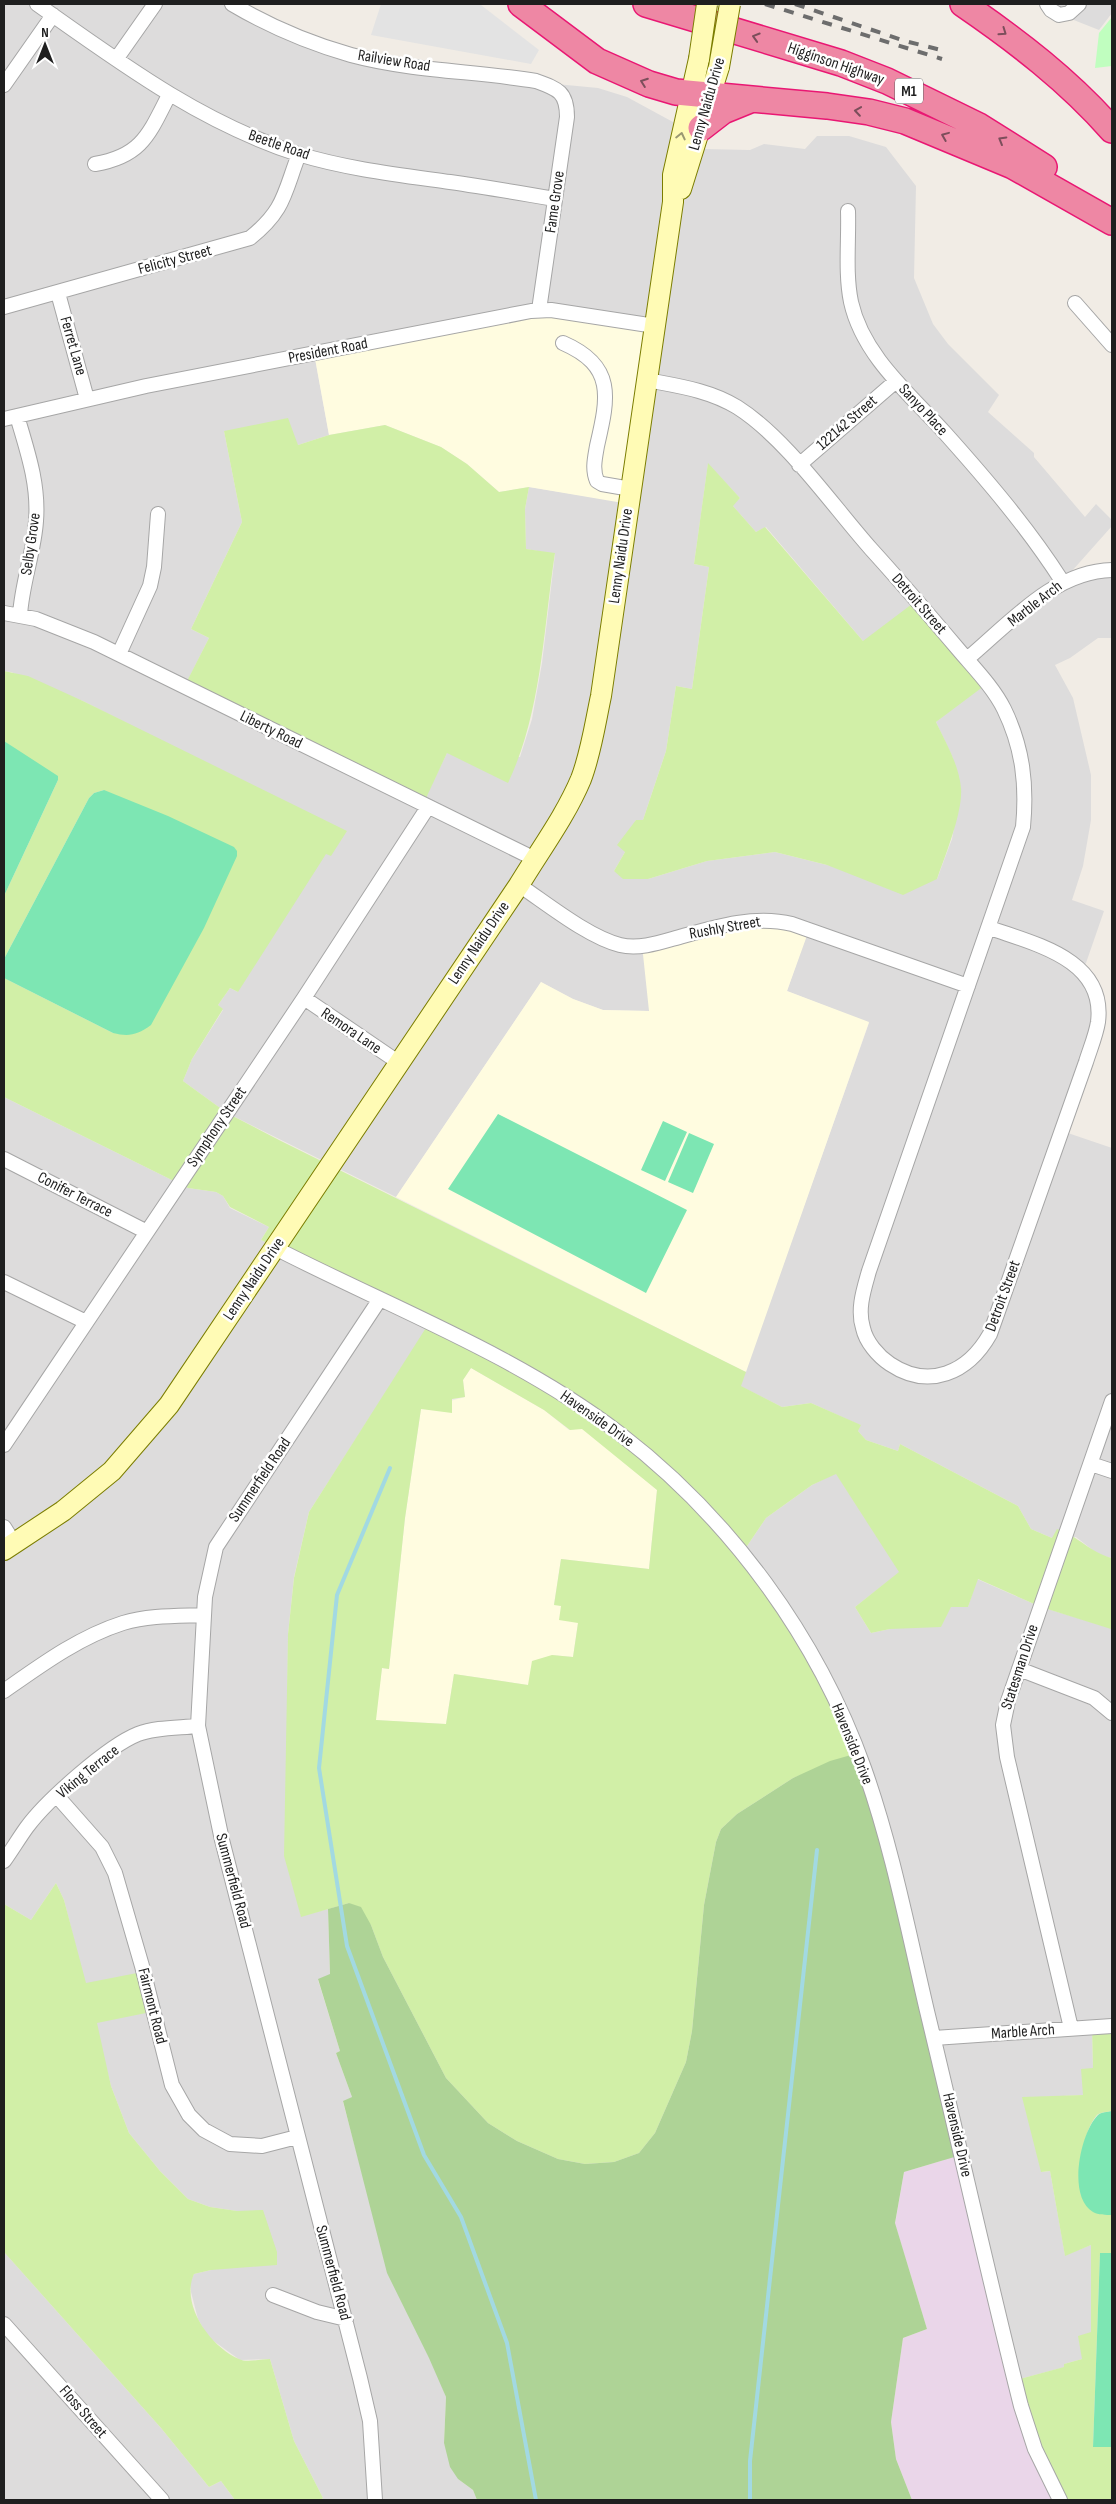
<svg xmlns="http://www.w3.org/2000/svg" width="1116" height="2504" font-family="'Sofia Sans Condensed',sans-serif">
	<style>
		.residential { fill: #dddcdc; fill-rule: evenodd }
		.industrial { fill: #ead6e9 }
		.education { fill: #fffce0 }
		.grass { fill: #d1efa7; fill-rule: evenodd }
		.forest { fill: #aed396 }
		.park { fill: #c0febf }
		.pitch { fill: #7de6b3 }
		.parking { fill: #e3e3e3 }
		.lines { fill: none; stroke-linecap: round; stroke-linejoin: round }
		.stream { stroke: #a2d9e2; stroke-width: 4 }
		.street-casing { stroke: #a6a6a6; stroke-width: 16 }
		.secondary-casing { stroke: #7b7d00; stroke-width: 22 }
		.highway-casing { stroke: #e91773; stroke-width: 28 }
		.street { stroke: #fff; stroke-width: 14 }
		.secondary { stroke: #fffbb5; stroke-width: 20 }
		.highway { stroke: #ee87a4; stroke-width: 25 }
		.rail { stroke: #6d6d6d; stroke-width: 4; stroke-dasharray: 10 10; stroke-linecap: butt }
		.secondary-bridge-casing { stroke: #7b7d00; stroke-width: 22; stroke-linecap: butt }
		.secondary-bridge { stroke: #fffbb5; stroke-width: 20 }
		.oneway { stroke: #7c4e5b }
		.oneway2 { stroke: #9a9872 }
		.labels { text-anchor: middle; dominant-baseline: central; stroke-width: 5; stroke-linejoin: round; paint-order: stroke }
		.shield { fill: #fff; stroke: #626262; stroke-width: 1 }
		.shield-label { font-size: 15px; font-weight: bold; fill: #1f1f1f }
		.street-label { font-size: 16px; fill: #1f1f1f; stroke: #fff }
	</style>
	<rect width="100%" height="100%" fill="#f1ece5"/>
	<!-- residential -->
	<path class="residential" d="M4,4h225l84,39 222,39 63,6 29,9 57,31 19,21 47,1 14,-6 41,5 12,-13h32l37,11 30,39 -2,92 19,46 15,20 51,51 -11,17 46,41v4l51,60 11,-13 16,16v6l-49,55 49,-10v67h-14l-28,20 -15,7 18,33 18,77v45l-8,46 -11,34 32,11 -18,52 -5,7 17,32 -36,129 50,17v410l-13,-3 -23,-18 -24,1 -21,-9 -13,-23 -118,-62 -2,7 -32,-11 -8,-9 2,-6 -49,-22 -29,4 -42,-21 129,-363 -82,-32 21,-61 -159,81 -46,-1 -30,-11 -32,-17 -145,215 -169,-84 -44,-32 9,-22 31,-49 -5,-5 12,-17 8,4 -84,-255 -71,-36 -72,-29 -7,-1zM314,353l315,150 -100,-16 -4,22 1,40 29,5 -13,109 -10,56 -12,38 -73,-4 -21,43 3,10 -244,-120 24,-48 -18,-9 51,-107 -18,-91 74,14 31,-10zM708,464l32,34 -8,7 24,27 10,-5 97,114 84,72 -11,9 16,34 9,34 -9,49 -15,40 -110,-14 -52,-13 -68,9 -59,18 -34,-8 11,-19 11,-32h7l23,-69 10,-65 16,3 17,-122 -15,-3z
		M1049,4h63v9l-13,17 -43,-17z
		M4,1097l184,91 28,4 7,4 7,12 39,19 -8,13 169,83 -121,189 -15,65 -6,57 -1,102 14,180 27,-7 2,66 -12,5 22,71 -4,2 16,44 -9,5 22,82 81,213 -2,46 14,36 15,11 4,10h-157l3,-2 -29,-57 -24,-82 -30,1 -32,-23 -10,-18 -7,-27 -1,-10 4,-8 17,-4 52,-59h-26l-27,-4 -22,-8 -28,-28 -31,-38 -18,-47 -47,-186 -8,-17 -25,37 -27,-16z
		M836,1473l64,99 -45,35 16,26 19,-4 61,-22h17l9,-28 64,28 70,21 1,-2v401l-20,1 1,40 -10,27 -60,3 19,74 8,-1 15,84 26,-10v88l-9,26 -18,5 1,3 -49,13 -273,-828 23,-34 46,-33z
		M4,2252l157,176 48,59 12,-6 14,19h-231z"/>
	<!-- industrial -->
	<path class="industrial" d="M961,2155l43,182 56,163h-148l-16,-41 -5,-37 12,-84 24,-9 -32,-105 9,-52z"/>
	<!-- education -->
	<path class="education" d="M519,312l136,14 -26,178 -100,-17 -30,5 -32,-28 -26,-17 -56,-22 -56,10 -15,-82z
		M738,922l71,8 -22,61 82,31 -123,350 -350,-175 145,-215 32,17 30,11 46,1 -7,-66z
		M471,1368l73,42 25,20 13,-2 75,62 -8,79 -88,-10 -7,45 7,2 17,17 -5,34 -21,-2 -24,30 -74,-11 -8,50 -71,-4 7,-52 7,1 16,-151 16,-109 44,-12 -2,-17z"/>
	<!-- grass -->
	<path class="grass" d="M288,418l10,27 31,-10 56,-10 56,22 26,17 32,28 30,-5 -4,22 1,40 29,4c-12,78 -13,158 -47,230l-61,-30 -20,43 2,10 -245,-119 25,-49 -18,-9 51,-107 -18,-91z
		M708,463l32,35 -7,8 23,26 9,-5 98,114 53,-40 72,82 -52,39c10,21 23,43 25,66 2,24 -16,68 -24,91l-34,16 -76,-30 -52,-13 -68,9 -59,18h-25l-9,-8 11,-19 -8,-7 19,-25h7l23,-69 10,-65 16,3 17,-122 -15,-3z
		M4,671l24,5 55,25 264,130 -16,25 -5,-2 -88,138 -8,-4 -12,17 5,4 -31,50 -9,22 44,32 52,27 467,232 -5,14 41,21 29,-4 50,22 -3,6 8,9 32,11 2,-7 118,62 13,23 21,9 5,-9c21,7 34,24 55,29l-1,71 -70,-22 -63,-28 -10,28h-17l-10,20 -51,2 -19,4 -16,-26 44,-35 -63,-98 -24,11 -46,33 -23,34 33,43 82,158 -65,25 -56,36 -16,15 -5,13 -12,63 -12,126 -6,31 -31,71 -16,20 -25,9 -29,2 -27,-5 -41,-18 -29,-18 -42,-45 -63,-121 -12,-32 -22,-22 -48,14 -17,-61 4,-222 6,-56 15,-66 120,-189 -168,-83 8,-13 -39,-20 -7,-11 -7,-4 -28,-4 -184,-91v-119l109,55 -9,-243 -10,3 -5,5 -85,161v-63l54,-116 -54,-39zM471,1368l73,42 26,20 12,-1 75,61 -8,79 -88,-10 -7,46 7,1 -2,14 19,3 -5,34 -21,-2 -20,6 -4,24 -74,-11 -8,50 -70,-4 6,-52 7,1 16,-151 16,-109 31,4v-14l13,-2 -2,-17z
		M56,1883l8,17 22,83 51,-10 9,40 -49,10 14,63 18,47 31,38 28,28 22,8 27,4 26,-1 14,42v13l-66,5 -17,4c-14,31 17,73 45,85 7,4 22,0 31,0l24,82 29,57 -3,2h-85l-14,-19 -12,6 -48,-59 -157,-176v-348l27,16z
		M1112,2027v84c-5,1 -11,1 -15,4 -15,17 -20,60 -16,80l22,19 9,1v38h-12l-7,194h19v53h-52l-44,-120 48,-13v-3l18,-5 -4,-23 13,-4v-87l-26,11 -15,-85 -9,1 -19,-75 61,-2 -2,-26 12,-1 -1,-40z"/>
	<!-- forest -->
	<path class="forest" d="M858,1753l103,402 -57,17 -9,51 32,106 -24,9 -12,84 5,37 16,41h-435l-4,-10 -15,-11 -8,-12 -6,-24 2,-46 -17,-39 -42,-85 -44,-172 9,-4 -16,-44 4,-2 -22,-72 12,-5 -2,-65 21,-6 12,4 10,18 12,32 63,121 42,45 29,18 41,18 27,5 29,-2 25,-9 16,-20 31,-71 6,-31 12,-126 12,-63 5,-13 16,-15 56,-36 37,-17z"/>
	<!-- park -->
	<path class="park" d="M1112,17v49l-17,2 4,-35z"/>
	<!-- pitch -->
	<path class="pitch" d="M4,741l54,35v4l-54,116z
		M104,790l64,26 66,31 3,4v5l-33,72 -53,97c-14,10 -22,12 -38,8l-109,-55v-19l85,-161 5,-5z
		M498,1114l189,96 -41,83 -198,-104z
		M663,1121l24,11 -22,49 -24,-11z
		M689,1133l25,11 -21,49 -25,-11z
		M1112,2111v104c-6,0 -14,0 -19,-3 -26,-15 -13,-79 5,-97 3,-3 10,-3 14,-4z
		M1100,2253h12v194h-19z"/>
	<!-- parking -->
	<path class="parking" d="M381,4l100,1 58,45 -8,14 -160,-29z"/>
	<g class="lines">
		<!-- stream -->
		<path class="stream" d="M390,1468l-53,127 -18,173 28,178 77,209 37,62 46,126 29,157
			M750,2500v-39l67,-611"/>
		<defs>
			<path id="street" d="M37,4c82,58 164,119 261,150 49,15 102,21 152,28 35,5 70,11 105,17
				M232,4c37,22 77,39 119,51 60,16 124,16 185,26 22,8 31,11 31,36l-28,193
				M1047,4l4,6 8,5 10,-2 10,-9
				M117,58l38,-54
				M4,85l49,-70
				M95,164c47,-8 54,-30 74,-69
				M848,211c1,29 -3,62 3,91 12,54 59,92 94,131 42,47 83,95 117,148
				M58,293l29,106
				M1075,303l37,42
				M4,307l246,-69c35,-28 34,-45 49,-84
				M563,343c53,23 45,55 34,103 -2,12 -5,23 0,35l5,3 29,5
				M647,380c31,6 62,10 90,27 49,31 95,98 134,142 30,33 59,67 87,100 16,19 35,38 46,60 19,39 23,76 19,118l-154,444c-5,18 -12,38 -6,57 3,14 15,28 27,36 39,26 78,9 100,-30l96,-272c4,-13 10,-27 12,-40 8,-63 -64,-78 -108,-94
				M17,416c10,34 22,68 19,105 -2,31 -14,62 -16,94
				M4,419l142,-33 385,-75 20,-1 104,16
				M799,465l97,-84
				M4,613l32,6 58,23 441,217
				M119,654l31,-68 4,-19 4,-53
				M967,659c42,-35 87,-88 145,-89
				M519,885c27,18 69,52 101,60 21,5 44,-4 63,-9 35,-10 73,-21 109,-12l176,62
				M304,998l94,64
				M4,1159l143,73
				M275,1248c115,59 240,106 344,185 111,85 198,204 245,335 28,79 44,162 63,243 32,132 61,264 94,395l14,43 25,51
				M4,1282l82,40
				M4,1445l300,-447 124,-191
				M1091,1464l21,7
				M4,1527l10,16
				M1019,1669l75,29 18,15
				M4,1691c37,-26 75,-54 119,-68 26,-8 55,-7 81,-8
				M57,1796l45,51 13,26 27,93 30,119 17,30 15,15 26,14 32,2 35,-9
				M4,1861c8,-11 15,-23 23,-34 20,-27 81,-81 111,-93 18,-7 40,-6 60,-8
				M1071,2028l-64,-271 -4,-32 5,-24 104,-300
				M934,2038l178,-12
				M273,2295l44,17 29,7
				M4,2324l158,176
				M375,2500l-5,-79 -10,-43 -138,-538 -24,-114 7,-129 11,-50 164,-248"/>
			<path id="secondary" d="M681,189l38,-122
				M4,1550l59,-39 49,-40 57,-66 350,-520c21,-35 46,-68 62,-106 10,-26 14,-55 20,-83l72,-494v-27l26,-116"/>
			<path id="highway" d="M521,4l76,57 52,23 27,8 151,14 42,6 36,9 108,45 99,56
				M646,4l195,59 46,18 92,45 65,41
				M963,4c54,37 106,77 149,126
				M701,128l22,-17 27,-11"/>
		</defs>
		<!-- street casing -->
		<use href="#street" class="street-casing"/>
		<!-- secondary casing -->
		<use href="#secondary" class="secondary-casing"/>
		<!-- highway casing -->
		<use href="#highway" class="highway-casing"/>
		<!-- street -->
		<use href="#street" class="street"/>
		<!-- secondary -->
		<use href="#secondary" class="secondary"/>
		<!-- highway -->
		<use href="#highway" class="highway"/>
		<!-- rail -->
		<path class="rail" d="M765,4l177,55
			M795,4l110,37 40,10"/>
		<defs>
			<path id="secondary-bridge" d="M699,59l8,-55
				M719,67l11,-63"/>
		</defs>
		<!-- secondary-bridge casing -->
		<use href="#secondary-bridge" class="secondary-bridge-casing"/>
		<!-- secondary-bridge -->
		<use href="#secondary-bridge" class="secondary-bridge"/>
	</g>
	<!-- one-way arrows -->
	<defs><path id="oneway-chevron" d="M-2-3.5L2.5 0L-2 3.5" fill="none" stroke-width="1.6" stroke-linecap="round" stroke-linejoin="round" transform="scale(1.25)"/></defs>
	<g class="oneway">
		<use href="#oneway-chevron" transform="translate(1003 32) rotate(35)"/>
		<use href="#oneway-chevron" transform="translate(756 37) rotate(-163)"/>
		<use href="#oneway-chevron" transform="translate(644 82) rotate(-160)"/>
		<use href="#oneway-chevron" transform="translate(858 111) rotate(-172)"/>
		<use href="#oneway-chevron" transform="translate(945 136) rotate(-158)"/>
		<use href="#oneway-chevron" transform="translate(1002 140) rotate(-150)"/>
	</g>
	<use class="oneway2" href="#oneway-chevron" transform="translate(681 136) rotate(-77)"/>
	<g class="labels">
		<!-- shield labels -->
		<rect class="shield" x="895" y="78.5" width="28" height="25" rx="4"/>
		<g class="shield-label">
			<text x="909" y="91">M1</text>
		</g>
		<!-- street labels -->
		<g class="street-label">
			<text transform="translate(394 61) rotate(9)">Railview Road</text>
			<text transform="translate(836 64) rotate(19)">Higginson Highway</text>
			<text transform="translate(707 104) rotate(-74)">Lenny Naidu Drive</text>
			<text transform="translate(279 145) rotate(19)">Beetle Road</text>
			<text transform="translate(555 202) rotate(-82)">Fame Grove</text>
			<text transform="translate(175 260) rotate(-15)">Felicity Street</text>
			<text transform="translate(73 346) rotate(74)">Ferret Lane</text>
			<text transform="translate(328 351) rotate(-11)">President Road</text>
			<text transform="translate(923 410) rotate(47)">Sanyo Place</text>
			<text transform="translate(847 423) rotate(-41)">122142 Street</text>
			<text transform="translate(31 544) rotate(-82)">Selby Grove</text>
			<text transform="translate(621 556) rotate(-82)">Lenny Naidu Drive</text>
			<text transform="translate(919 604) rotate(49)">Detroit Street</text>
			<text transform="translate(1035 604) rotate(-38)">Marble Arch</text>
			<text transform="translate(271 730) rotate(26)">Liberty Road</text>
			<text transform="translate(725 928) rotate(-10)">Rushly Street</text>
			<text transform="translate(479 943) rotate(-56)">Lenny Naidu Drive</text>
			<text transform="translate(351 1031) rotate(34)">Remora Lane</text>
			<text transform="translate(217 1127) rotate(-56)">Symphony Street</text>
			<text transform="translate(75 1195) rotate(27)">Conifer Terrace</text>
			<text transform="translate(254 1279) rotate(-56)">Lenny Naidu Drive</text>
			<text transform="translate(1003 1296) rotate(-70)">Detroit Street</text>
			<text transform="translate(597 1419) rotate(35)">Havenside Drive</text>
			<text transform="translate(260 1480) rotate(-56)">Summerfield Road</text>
			<text transform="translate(1020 1667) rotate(-72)">Statesman Drive</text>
			<text transform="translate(852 1744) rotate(68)">Havenside Drive</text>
			<text transform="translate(88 1772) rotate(-39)">Viking Terrace</text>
			<text transform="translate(233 1881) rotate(75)">Summerfield Road</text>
			<text transform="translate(152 2006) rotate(76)">Fairmont Road</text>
			<text transform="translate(1023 2032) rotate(-4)">Marble Arch</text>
			<text transform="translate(957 2135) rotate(77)">Havenside Drive</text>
			<text transform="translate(333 2273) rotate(75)">Summerfield Road</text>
			<text transform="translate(83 2412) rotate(49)">Floss Street</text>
		</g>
	</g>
	<!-- border -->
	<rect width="1116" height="2504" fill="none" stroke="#1f1f1f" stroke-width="10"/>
	<!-- north arrow -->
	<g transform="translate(45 45)" stroke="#ffffff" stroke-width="4" paint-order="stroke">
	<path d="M0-4L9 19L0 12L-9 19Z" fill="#1f1f1f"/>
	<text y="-8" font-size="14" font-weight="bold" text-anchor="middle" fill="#1f1f1f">N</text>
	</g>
</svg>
